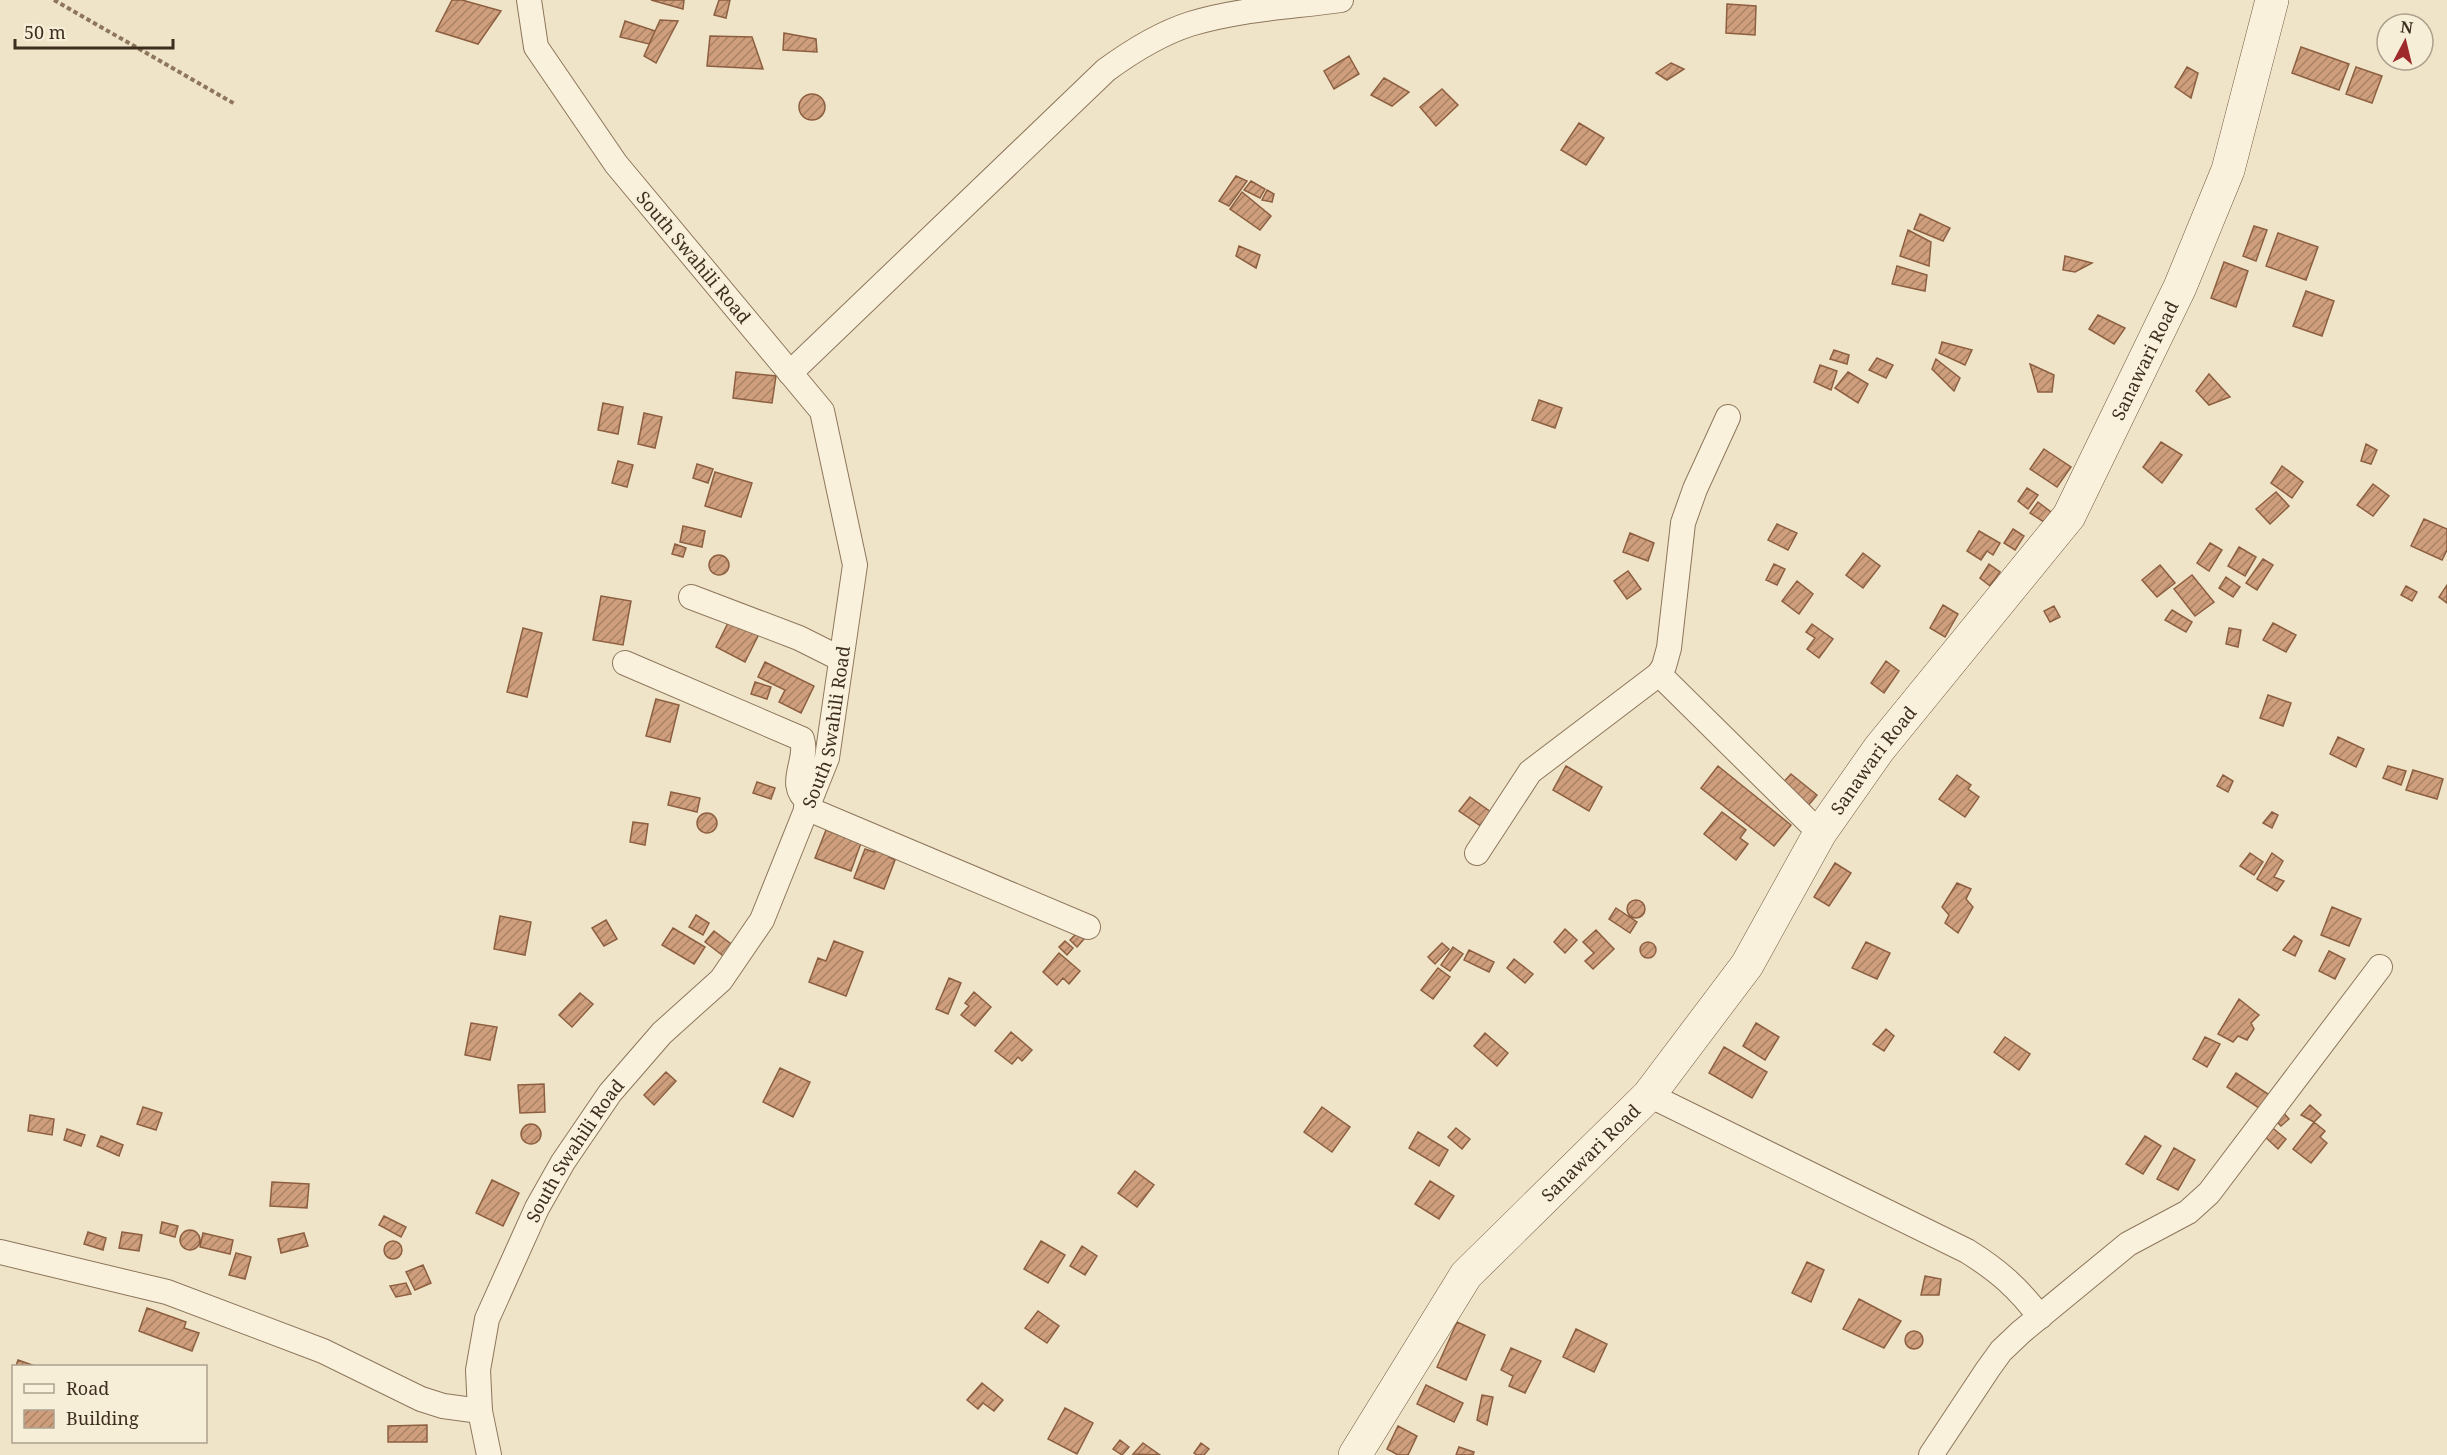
<svg xmlns="http://www.w3.org/2000/svg" width="2447" height="1455" font-family="'Noto Serif',serif">
	<style>
		.building { fill: url(#building-hatch); stroke: #8d5f41; stroke-width: 1.5 }
		.lines { fill: none; stroke-linecap: round; stroke-linejoin: round }
		.street-casing { stroke: #8d765c; stroke-width: 26 }
		.secondary-casing { stroke: #6f573f; stroke-width: 34 }
		.path { stroke: #8d765c; stroke-width: 4; stroke-dasharray: 4.5 3; stroke-linecap: butt }
		.street { stroke: #faf1dc; stroke-width: 24 }
		.secondary { stroke: #faf1dc; stroke-width: 33 }
		.labels { text-anchor: middle; dominant-baseline: central; stroke-width: 4.5; stroke-linejoin: round; paint-order: stroke }
		.street-label { font-size: 18px; fill: #3d2e20; stroke: #f7eed8 }
	</style>
	<defs>
		<pattern id="building-hatch" width="6" height="6" patternUnits="userSpaceOnUse" patternTransform="scale(1.5)"><rect width="6" height="6" fill="#cf9f7d"/><path d="M-1 1l2-2M0 6l6-6M5 7l2-2" fill="none" stroke="#a98266"/></pattern>
	</defs>
	<rect width="100%" height="100%" fill="#f0e4c8"/>
	<!-- building -->
	<path class="building" d="M452,0h10l39,11 -23,33 -42,-13z
		M651,0h33l-1,9z
		M719,0h11l-4,18 -12,-3z
		M1727,4l29,2 -1,29 -29,-2z
		M660,20l18,1 -22,42 -12,-7z
		M625,21l30,10 -6,13 -29,-7z
		M784,33l32,6 1,13 -34,-2z
		M710,36l42,1 11,32 -56,-3z
		M2301,47l48,17 -10,26 -47,-17z
		M1349,56l10,18 -25,15 -10,-18z
		M1671,63l13,6 -17,11 -11,-7z
		M2187,67l11,6 -7,25 -16,-11z
		M2356,67l26,9 -10,27 -26,-9z
		M1384,78l25,14 -17,14 -21,-11z
		M1442,89l16,16 -22,21 -16,-19z
		M799 107a13 13 0 1 1 26 0a13 13 0 1 1-26 0Z
		M1579,123l25,15 -18,27 -25,-15z
		M1236,176l11,5 -18,25 -10,-5z
		M1251,181l14,8 -5,9 -16,-8z
		M1267,190l7,4 -2,8 -10,-2z
		M1242,192l29,24 -11,14 -30,-21z
		M1920,214l30,14 -7,13 -29,-12z
		M2254,226l13,4 -11,31 -13,-5z
		M1908,230l23,12 -2,24 -29,-10z
		M2278,233l40,14 -12,33 -40,-14z
		M1239,246l21,9 -4,13 -20,-12z
		M2065,256l27,7 -17,9 -12,-2z
		M2224,262l24,9 -12,36 -25,-9z
		M1897,266l30,9 -2,16 -33,-7z
		M2306,291l28,10 -12,35 -29,-10z
		M2098,315l27,13 -11,16 -25,-15z
		M1942,342l30,8 -7,15 -26,-12z
		M1834,350l15,5 -2,9 -17,-5z
		M1877,358l16,7 -7,13 -17,-8z
		M1936,359l24,19 -6,13 -22,-22z
		M2030,364l24,11 -2,17h-14z
		M1820,365l17,6 -6,19 -17,-8z
		M736,372l40,4 -4,27 -39,-5z
		M1848,372l20,12 -10,19 -23,-15z
		M2209,374l21,23 -21,8 -13,-14z
		M1539,400l23,8 -7,20 -23,-8z
		M603,403l20,4 -5,27 -20,-4z
		M644,413l18,4 -7,31 -17,-4z
		M2161,442l21,13 -20,28 -19,-16z
		M2366,444l11,6 -6,14 -10,-3z
		M2044,449l27,18 -14,20 -27,-18z
		M618,461l15,4 -6,22 -15,-4z
		M697,464l16,5 -5,14 -15,-5z
		M2282,466l21,16 -11,16 -21,-15z
		M715,472l37,11 -11,34 -36,-11z
		M2373,484l16,12 -16,20 -16,-11z
		M2027,488l11,7 -10,14 -10,-8z
		M2276,492l13,14 -19,18 -14,-15z
		M2038,502l13,10 -7,10 -14,-9z
		M2424,519l23,10v21l-5,10 -31,-14z
		M1777,524l20,9 -9,17 -20,-10z
		M683,526l22,5 -3,16 -22,-5z
		M2013,529l11,7 -9,14 -11,-7z
		M1979,531l21,12 -7,12 -6,-4 -6,9 -14,-9z
		M1630,533l24,10 -6,18 -25,-9z
		M2210,543l12,7 -13,21 -12,-8z
		M675,544l11,4 -3,9 -11,-3z
		M2239,547l17,10 -11,19 -17,-10z
		M1863,553l17,13 -17,22 -17,-13z
		M709 565a10 10 0 1 1 20 0a10 10 0 1 1-20 0Z
		M2263,559l10,6 -16,25 -11,-7z
		M1774,564l11,5 -8,16 -11,-5z
		M1989,564l11,8 -10,14 -10,-8z
		M2160,565l15,18 -18,14 -15,-17z
		M1628,571l13,18 -14,10 -13,-18z
		M2192,575l22,27 -19,14 -21,-27z
		M2226,577l14,10 -7,10 -14,-9z
		M1797,581l16,13 -14,20 -17,-13z
		M2447,585v18l-8,-6z
		M2406,586l11,6 -5,9 -11,-6z
		M601,596l30,5 -8,44 -30,-5z
		M1943,605l15,9 -13,23 -15,-9z
		M2054,606l6,11 -10,5 -6,-11z
		M2172,610l20,12 -6,10 -21,-12z
		M730,619l29,15 -14,28 -29,-15z
		M2273,623l23,12 -10,17 -23,-12z
		M1812,624l21,15 -14,19 -12,-9 8,-11 -9,-6z
		M523,628l19,5 -15,64 -20,-5z
		M2229,628l12,2 -3,17 -12,-3z
		M1886,661l13,10 -15,22 -13,-10z
		M765,662l49,24 -13,27 -22,-11 6,-12 -27,-13z
		M755,682l16,5 -4,12 -16,-5z
		M2268,695l23,8 -8,23 -23,-8z
		M656,699l23,6 -9,37 -24,-6z
		M2338,737l26,12 -8,18 -26,-13z
		M1566,766l36,21 -13,24 -36,-21z
		M1718,766l73,59 -17,21 -73,-58z
		M2388,766l18,5 -5,14 -18,-7z
		M2413,770l30,9 -6,20 -31,-9z
		M1791,774l26,21 -10,12 -27,-21z
		M1957,775l14,10 -3,4 11,8 -14,20 -26,-18z
		M2223,775l10,6 -5,11 -11,-6z
		M757,782l18,6 -4,11 -18,-6z
		M671,792l29,6 -3,14 -29,-7z
		M1470,797l25,18 -10,14 -26,-18z
		M1722,812l24,18 -6,8 8,6 -12,16 -32,-26z
		M2272,812l6,3 -6,13 -9,-5z
		M697 823a10 10 0 1 1 20 0a10 10 0 1 1-20 0Z
		M633,822l15,2 -3,21 -15,-3z
		M826,830l35,13 -10,28 -36,-13z
		M877,846l14,5 -2,6 6,3 -11,29 -30,-11 11,-29 9,3z
		M2250,853l13,9 -9,13 -14,-9z
		M2272,853l11,8 -9,16 10,4 -7,10 -20,-12z
		M1835,863l16,10 -22,33 -15,-9z
		M1957,883l14,6 -5,10 7,8 -15,26 -13,-10 4,-8 -7,-8z
		M1627 909a9 9 0 1 1 18 0a9 9 0 1 1-18 0Z
		M2332,907l29,12 -12,27 -28,-11z
		M1616,908l21,14 -7,11 -21,-14z
		M696,915l13,8 -6,12 -14,-8z
		M500,916l31,6 -6,33 -31,-6z
		M606,920l11,19 -13,7 -12,-18z
		M673,928l32,19 -11,17 -32,-19z
		M1565,929l12,11 -12,13 -11,-11z
		M1596,930l18,19 -21,20 -8,-8 9,-8 -11,-11z
		M714,931l25,19 -8,12 -26,-20z
		M1077,933l7,6 -7,8 -7,-7z
		M2294,936l8,5 -7,15 -12,-6z
		M834,941l29,11 -17,44 -37,-14 9,-24 8,3z
		M1065,941l8,7 -6,7 -8,-8z
		M1640 950a8 8 0 1 1 16 0a8 8 0 1 1-16 0Z
		M1866,942l24,11 -13,26 -25,-11z
		M1442,943l7,6 -14,15 -7,-7z
		M1453,947l10,7 -13,17 -9,-6z
		M1469,950l25,12 -5,10 -25,-12z
		M2329,951l16,8 -10,20 -16,-8z
		M1059,953l21,18 -11,13 -6,-6 -6,7 -14,-13z
		M1514,959l19,15 -8,9 -18,-15z
		M1438,968l12,9 -17,22 -12,-9z
		M949,978l12,5 -13,31 -12,-5z
		M974,992l17,15 -16,19 -14,-11 8,-9 -4,-3z
		M580,993l13,11 -21,23 -13,-12z
		M2239,999l20,16 -8,8 3,6 -7,11 -9,-4 -5,6 -15,-8z
		M471,1023l26,4 -7,33 -25,-5z
		M1756,1023l23,14 -14,23 -22,-14z
		M1886,1029l8,7 -10,15 -11,-7z
		M1011,1032l21,18 -10,11 -4,-4 -6,7 -17,-13z
		M1485,1033l23,20 -11,13 -23,-20z
		M2005,1037l25,17 -11,16 -25,-18z
		M2205,1037l15,7 -13,23 -14,-8z
		M1724,1047l43,25 -15,26 -43,-25z
		M780,1068l30,14 -17,35 -30,-15z
		M666,1072l10,9 -22,24 -10,-10z
		M2236,1073l35,23 -9,14 -35,-23z
		M544,1084l1,28 -25,1 -2,-28z
		M2310,1105l11,10 -7,7 -13,-7z
		M143,1107l19,6 -6,17 -19,-6z
		M1322,1107l28,20 -18,25 -28,-20z
		M2282,1111l7,8 -8,7 -7,-7z
		M30,1115l24,4 -2,16 -24,-4z
		M2314,1122l11,9 -5,6 7,6 -16,20 -18,-14z
		M521 1134a10 10 0 1 1 20 0a10 10 0 1 1-20 0Z
		M2269,1125l17,14 -8,10 -17,-16z
		M1456,1128l14,11 -8,10 -14,-12z
		M67,1129l18,6 -4,11 -17,-6z
		M1418,1132l30,18 -9,16 -30,-18z
		M101,1136l22,9 -4,11 -22,-10z
		M2145,1136l16,10 -18,28 -17,-10z
		M2174,1148l21,12 -17,30 -21,-11z
		M1135,1171l19,14 -17,22 -19,-14z
		M492,1180l27,13 -16,33 -27,-13z
		M1430,1181l24,15 -15,23 -24,-15z
		M272,1182l37,2 -2,24 -37,-2z
		M384,1216l22,11 -5,10 -22,-12z
		M162,1222l16,4 -3,11 -15,-4z
		M180 1240a10 10 0 1 1 20 0a10 10 0 1 1-20 0Z
		M88,1232l18,6 -3,12 -19,-6z
		M122,1232l20,3 -3,16 -20,-3z
		M203,1233l30,7 -3,14 -30,-7z
		M304,1233l4,13 -27,7 -3,-14z
		M1041,1241l24,14 -17,28 -24,-14z
		M384 1250a9 9 0 1 1 18 0a9 9 0 1 1-18 0Z
		M1082,1246l15,10 -12,19 -15,-9z
		M236,1253l15,4 -6,22 -16,-4z
		M1807,1262l17,8 -13,32 -19,-9z
		M423,1265l8,18 -16,7 -9,-18z
		M1925,1276l16,3 -2,16h-18z
		M406,1283l5,11 -15,3 -6,-11z
		M1859,1299l42,22 -17,27 -41,-19z
		M147,1308l39,14 -2,6 15,5 -7,18 -53,-20z
		M1038,1311l21,15 -12,17 -22,-15z
		M1457,1322l28,13 -19,45 -29,-13z
		M1576,1329l31,15 -13,28 -31,-15z
		M1905 1340a9 9 0 1 1 18 0a9 9 0 1 1-18 0Z
		M1511,1348l30,13 -16,32 -16,-7 4,-10 -12,-6z
		M18,1360l17,6h-19z
		M982,1383l21,17 -9,11 -11,-8 -5,6 -11,-9z
		M1426,1385l37,18 -9,19 -37,-18z
		M1482,1395l11,2 -6,28 -10,-5z
		M1065,1408l28,15 -16,31 -29,-15z
		M427,1425v17h-39v-16z
		M1398,1426l19,10 -9,19h-10l-11,-6z
		M1120,1440l9,7 -7,8 -9,-6z
		M1143,1443l17,12 -27,-1z
		M1201,1443l8,6 -5,6h-7l-3,-2z
		M1459,1447l15,5 -1,3h-17z"/>
	<g class="lines">
		<defs>
			<g id="street">
				<path d="M790,373l316,-303c26,-19 53,-36 84,-46 48,-15 101,-17 151,-24"/>
				<path d="M691,597l108,41 42,21"/>
				<path d="M625,663l177,76c7,23 -17,45 7,63"/>
				<path d="M1659,674l161,159"/>
				<path d="M806,808l282,119"/>
				<path d="M1477,853l53,-81 129,-98 5,-8 5,-18 14,-125 12,-34 33,-72"/>
				<path d="M1649,1095l318,156c32,20 51,37 73,66"/>
				<path d="M0,1252l167,40 156,59 98,48 22,7 37,5"/>
				<path id="s1" d="M489,1455l-9,-44 -2,-41 9,-51 50,-111 26,-46 47,-69 52,-60 59,-53 41,-60 65,-162 28,-193 -33,-154 -206,-247 -80,-117 -7,-47"/>
				<path d="M1931,1455l57,-86 13,-18 20,-19 107,-88 60,-32 21,-19 171,-226"/>
			</g>
			<g id="secondary">
				<path id="s2" d="M1355,1455l111,-180 183,-180 98,-130 73,-132 59,-84 190,-233 111,-229 48,-117 44,-170"/>
			</g>
		</defs>
		<!-- street casing -->
		<use href="#street" class="street-casing"/>
		<!-- secondary casing -->
		<use href="#secondary" class="secondary-casing"/>
		<!-- path -->
		<path class="path" d="M54,0l181,104"/>
		<!-- street -->
		<use href="#street" class="street"/>
		<!-- secondary -->
		<use href="#secondary" class="secondary"/>
	</g>
	<g class="labels">
		<!-- street labels -->
		<g class="street-label">
			<text transform="translate(694 257) rotate(50)">South Swahili Road</text>
			<text stroke="none"><textPath href="#s2" startOffset="1358">Sanawari Road</textPath></text>
			<text stroke="none"><textPath href="#s1" startOffset="832">South Swahili Road</textPath></text>
			<text stroke="none"><textPath href="#s2" startOffset="872">Sanawari Road</textPath></text>
			<text stroke="none"><textPath href="#s1" startOffset="328">South Swahili Road</textPath></text>
			<text stroke="none"><textPath href="#s2" startOffset="386">Sanawari Road</textPath></text>
		</g>
	</g>
	<!-- legend -->
	<rect x="12" y="1365" width="195" height="78" fill="#f7eed8" stroke="#ada18e" stroke-width="1.5"/>
	<rect x="24" y="1384" width="30" height="9" fill="#faf1dc" stroke="#ada18e" stroke-width="1.5"/>
	<text x="66" y="1395" font-size="18" fill="#3d2e20">Road</text>
	<rect x="24" y="1410" width="30" height="18" fill="url(#building-hatch)" stroke="#ada18e" stroke-width="1.5"/>
	<text x="66" y="1425" font-size="18" fill="#3d2e20">Building</text>
	<!-- north arrow -->
	<g transform="translate(2405 42) rotate(7)"><circle r="28" fill="#f7eed8" stroke="#ada18e" stroke-width="1.5"/>
	<path d="M0-4.5L10 22L0 15L-10 22Z" fill="#9e2a2b"/>
	<text y="-9" font-size="16" font-weight="bold" text-anchor="middle" fill="#3d2e20">N</text>
	</g>
	<!-- scale -->
	<path d="M15 39v9h158v-9" fill="none" stroke="#3d2e20" stroke-width="3"/>
	<text x="24" y="39" font-size="18" fill="#3d2e20" stroke="#f7eed8" stroke-width="4.5" paint-order="stroke">50 m</text>
</svg>
